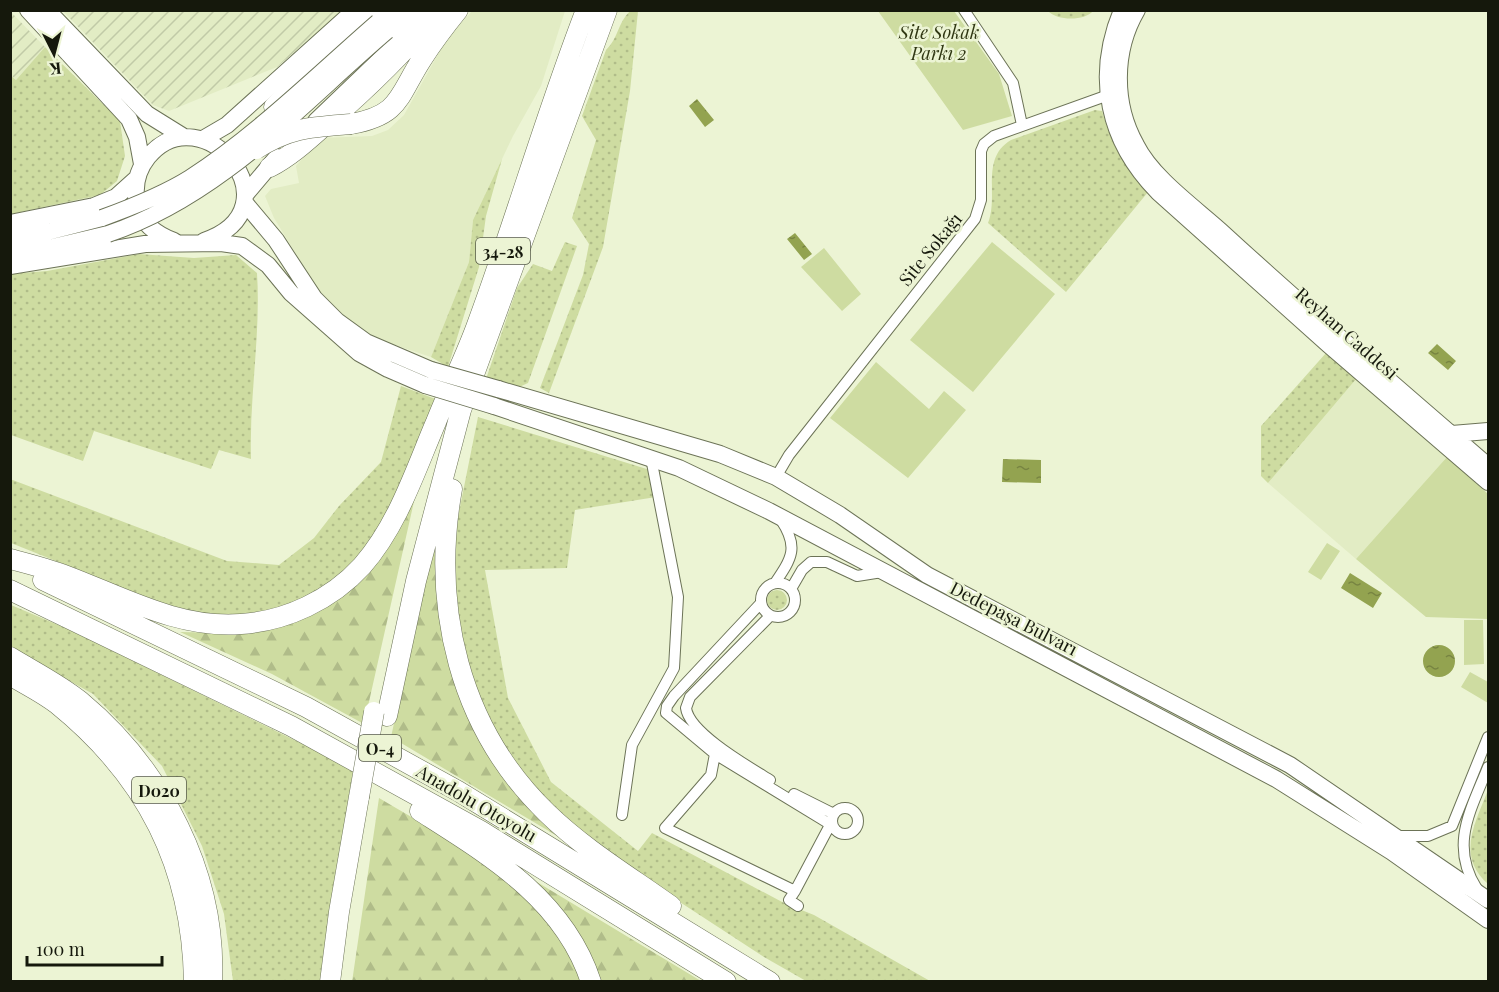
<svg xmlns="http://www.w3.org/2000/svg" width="1499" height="992" font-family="'Playfair Display',serif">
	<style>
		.built { fill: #e2ecc4 }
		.industrial { fill: url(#industrial-furrows) }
		.grass { fill: url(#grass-dots) }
		.forest { fill: url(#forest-firs) }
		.green { fill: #cedca1 }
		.water { fill: url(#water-ripples) }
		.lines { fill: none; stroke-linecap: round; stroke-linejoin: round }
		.street-casing { stroke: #6c7357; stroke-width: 12 }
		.primary-casing { stroke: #6c7357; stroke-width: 18 }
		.highway-casing { stroke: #6c7357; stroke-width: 21 }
		.street { stroke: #fff; stroke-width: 10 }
		.primary { stroke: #fff; stroke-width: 16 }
		.highway { stroke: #fff; stroke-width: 20 }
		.primary-bridge-casing { stroke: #6c7357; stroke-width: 18; stroke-linecap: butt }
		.highway-bridge-casing { stroke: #6c7357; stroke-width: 21; stroke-linecap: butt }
		.primary-bridge { stroke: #fff; stroke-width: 16 }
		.highway-bridge { stroke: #fff; stroke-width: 20 }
		.labels { text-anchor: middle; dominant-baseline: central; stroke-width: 5; stroke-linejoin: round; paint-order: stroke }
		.shield { fill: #ecf4d4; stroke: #565a48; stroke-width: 1.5 }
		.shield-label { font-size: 16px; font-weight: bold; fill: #15180c }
		.park-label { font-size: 18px; font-style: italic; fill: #303713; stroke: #ecf4d4 }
		.street-label { font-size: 18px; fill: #15180c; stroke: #ecf4d4 }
	</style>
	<defs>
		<pattern id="industrial-furrows" width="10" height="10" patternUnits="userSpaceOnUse" patternTransform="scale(1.5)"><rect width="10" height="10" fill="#e2ecc4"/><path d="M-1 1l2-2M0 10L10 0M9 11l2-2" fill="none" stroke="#c1caa7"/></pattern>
		<pattern id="grass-dots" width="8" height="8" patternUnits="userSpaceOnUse" patternTransform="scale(1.5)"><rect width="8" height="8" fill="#cedca1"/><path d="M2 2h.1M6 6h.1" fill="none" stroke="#b0bc89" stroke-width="1.8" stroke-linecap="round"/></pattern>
		<pattern id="forest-firs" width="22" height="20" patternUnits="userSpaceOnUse" patternTransform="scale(1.5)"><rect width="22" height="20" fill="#cedca1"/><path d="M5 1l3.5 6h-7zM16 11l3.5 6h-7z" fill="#b0bc89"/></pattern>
		<pattern id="water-ripples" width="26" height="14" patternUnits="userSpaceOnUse" patternTransform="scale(1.5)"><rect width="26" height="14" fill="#93a350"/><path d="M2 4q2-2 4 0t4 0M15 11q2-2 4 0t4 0" fill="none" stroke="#778441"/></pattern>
	</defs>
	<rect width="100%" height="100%" fill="#ecf4d4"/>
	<!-- built -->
	<path class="built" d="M472,11h93l-24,75 -28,50 -40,84 -4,42 -38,95 -60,-20 -30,-18 -21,-26 -46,-75 -9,-22 6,-7 28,-6 -3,-17 24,-28 52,-2 16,-6 16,-15 42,-75z
		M1357,378l90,79 -91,102 -88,-76z"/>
	<!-- industrial -->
	<path class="industrial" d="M10,11l35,36 -29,33 -5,-5z
		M63,11h279l-65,56 -108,44 -16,-6z"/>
	<!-- grass -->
	<path class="grass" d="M630,11h8l-8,80 -27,156 -54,146 -9,-5 43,-113 6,-31 -17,-26 24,-78 -14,-24 24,-66c12,-11 12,-28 24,-39z
		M1048,11h45c-8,10 -36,10 -45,0z
		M45,47l75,74 5,35 -8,25 -17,14 -89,19 -1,-139 6,5z
		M1095,110l7,1c9,32 23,58 46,81l-82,100 -78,-69c11,-27 -8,-65 23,-83z
		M502,159l-16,57 -7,51 -31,100 -17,-10 38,-95 4,-42z
		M565,242l12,4 -49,137 -11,5 -31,-9 31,-91 16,-24 19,7z
		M139,254l55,4 42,-3 21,18c4,62 -8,124 -6,186l-32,-9 -8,19 -117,-38 -11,30 -72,-26v-161l36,-3z
		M1326,353l31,25 -89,105 -7,-7v-50z
		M401,386l37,14 -41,102 -29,48 -44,42 -47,19 -61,6 -36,-6 -169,-68 -1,-64 217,82 52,4 35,-27 25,-32 42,-44z
		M478,417l172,53 6,27 -81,13 -8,58 -82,2 23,128 43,84 87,69 14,-18 132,70 30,12 116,66h-124l-42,-24 -170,-111 -58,-51 -61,-96 -17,-62 -6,-55 6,-65z
		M767 600a10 10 0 1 1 20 0a10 10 0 1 1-20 0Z
		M11,605l59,25 283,139 -26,212h-94l-9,-67 -22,-68 -40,-80 -69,-72 -82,-46z
		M1488,790v94c-32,-29 -13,-60 0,-94z"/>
	<!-- forest -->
	<path class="forest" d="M415,497l-51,227 -92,-50 -92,-42 48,1 76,-17z
		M444,497l18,195 112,154 -183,-109z
		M379,798c57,34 120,67 165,116 18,20 29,44 40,68h-232z
		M522,873l179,108h-105z"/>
	<!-- green -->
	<path class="green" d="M878,11h76l45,63 13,42 -49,14z
		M992,242l63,52 -82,98 -63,-52z
		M824,248l37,46 -19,17 -41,-44z
		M876,362l53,47 15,-18 22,19 -58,68 -78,-60z
		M1447,457l41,37v125l-62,-2 -70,-58z
		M1327,543l13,8 -19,29 -13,-8z
		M1464,620h19l1,44 -20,1z
		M1470,672l18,10v21l-27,-16z"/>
	<!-- water -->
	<path class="water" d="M697,99l17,21 -9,7 -16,-21z
		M795,233l17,21 -8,6 -17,-21z
		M1437,344l19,17 -8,9 -20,-17z
		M1003,459l38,1v23l-39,-1z
		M1350,573l32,20 -9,15 -32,-20z
		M1423 661a16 16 0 1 1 32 0a16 16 0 1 1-32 0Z"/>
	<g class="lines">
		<defs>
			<path id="street" d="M964,10l49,73 9,42
				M776,477l13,-22 186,-236 6,-19v-49l3,-7 10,-8 120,-43
				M761 600a17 17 0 1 1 34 0a17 17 0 1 1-34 0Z
				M775,583c17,-25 24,-36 6,-63
				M791,589l11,-19 9,-8h16l30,14 25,-4
				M761,603l-87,93 -7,10 -1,7 49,41 118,72
				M770,616l-80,81 -4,11c3,25 63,59 84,72
				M715,754l-4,21 -46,53 130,63 -6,9 9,6
				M794,794l40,20
				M832 821a13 13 0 1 1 26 0a13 13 0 1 1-26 0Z
				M622,815l10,-70 42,-77 4,-71 -27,-139
				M1398,836h30l24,-10 36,-89
				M1477,889c-28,-44 -6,-79 11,-122
				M795,891l35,-66"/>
			<path id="primary" d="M28,10l101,109 8,18 5,27
				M47,10l100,104 37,23
				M1122,10c-28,67 -14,131 36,182l171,153 159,137
				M1137,10c-24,41 -24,94 -1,135 17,34 61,64 89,90 86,79 175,155 263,231
				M378,22l12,-12
				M387,31l24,-21
				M316,121l72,-69 34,-42
				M203,139l24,-14 128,-115
				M245,195l32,-38
				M245,203l31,37 38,58 23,23 29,21 65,28
				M10,223l84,-17 22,-9 20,-18
				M10,237l41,-6 51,-13
				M174,241c-16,-6 -31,-16 -36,-33 -5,-19 -2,-36 10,-51 54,-66 153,51 56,84
				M10,253l43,-6 55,-13
				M10,266l135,-22 76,-1 21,3 26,19 23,28 68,60 29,16 37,16
				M498,389l222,65 56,23 64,38 87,60 363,190 198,135
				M494,406l185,62 90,43 507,268 116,73 96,68
				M1452,434l36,-3"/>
			<path id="highway" d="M274,107l48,-50 51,-47
				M351,124c50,-9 47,-28 71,-65 11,-17 23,-33 36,-49
				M270,167c21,-11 37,-26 55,-42 41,-35 80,-73 115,-115
				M452,489c-21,118 7,239 95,324 37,36 82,63 124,93
				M10,559c19,5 39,10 57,17 56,21 112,53 174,48 45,-3 90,-24 121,-58 36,-41 53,-95 74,-144 13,-33 30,-66 42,-100 38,-103 68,-209 108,-312
				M43,580l263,127 152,84 312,191
				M10,590l281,136 190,105 245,151
				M10,657c23,14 49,27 70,44 82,68 137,173 132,281
				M10,675c16,10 33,18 47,29 90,73 135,162 137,278
				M387,716l29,-135 45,-171 146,-400
				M420,811c69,44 144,88 171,171
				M330,982l9,-70 20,-115"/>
		</defs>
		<!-- street casing -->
		<use href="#street" class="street-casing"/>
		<!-- primary casing -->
		<use href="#primary" class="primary-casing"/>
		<!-- highway casing -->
		<use href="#highway" class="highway-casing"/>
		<!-- street -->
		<use href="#street" class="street"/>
		<!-- primary -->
		<use href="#primary" class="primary"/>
		<!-- highway -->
		<use href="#highway" class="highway"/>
		<defs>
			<path id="primary-bridge" d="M102,218c30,-11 61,-23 88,-40 68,-44 127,-103 188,-156
				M108,234c113,-38 191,-128 279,-203
				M431,370l67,19
				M425,385l69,21"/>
			<path id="highway-bridge" d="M256,149c34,-22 57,-22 95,-25
				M359,797l15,-85"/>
		</defs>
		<!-- primary-bridge casing -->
		<use href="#primary-bridge" class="primary-bridge-casing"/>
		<!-- highway-bridge casing -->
		<use href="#highway-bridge" class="highway-bridge-casing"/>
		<!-- primary-bridge -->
		<use href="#primary-bridge" class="primary-bridge"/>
		<!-- highway-bridge -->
		<use href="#highway-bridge" class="highway-bridge"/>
	</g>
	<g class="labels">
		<!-- shield labels -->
		<g class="shield">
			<rect x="476" y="238" width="54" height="26" rx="4.5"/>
			<rect x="359" y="735" width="42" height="26" rx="4.5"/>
			<rect x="132" y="777" width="54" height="26" rx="4.5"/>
		</g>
		<g class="shield-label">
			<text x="503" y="251">34-28</text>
			<text x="380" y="748">O-4</text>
			<text x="159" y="790">D020</text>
		</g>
		<!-- park labels -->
		<g class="park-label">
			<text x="939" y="32">Site Sokak<tspan x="939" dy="21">Parkı 2</tspan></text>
		</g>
		<!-- street labels -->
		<g class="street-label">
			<text transform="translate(930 249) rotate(-51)">Site Sokağı</text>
			<text transform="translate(1347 333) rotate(41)">Reyhan Caddesi</text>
			<text transform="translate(1014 618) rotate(27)">Dedepaşa Bulvarı</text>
			<text transform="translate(477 803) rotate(30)">Anadolu Otoyolu</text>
		</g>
	</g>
	<!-- border -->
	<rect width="1499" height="992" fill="none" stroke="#15180c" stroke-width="24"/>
	<!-- north arrow -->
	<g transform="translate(54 54) rotate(174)" stroke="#ecf4d4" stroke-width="4.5" paint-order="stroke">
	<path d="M0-4.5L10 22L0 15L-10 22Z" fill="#15180c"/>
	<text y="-9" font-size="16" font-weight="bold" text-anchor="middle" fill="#15180c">K</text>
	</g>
	<!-- scale -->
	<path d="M27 956v9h135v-9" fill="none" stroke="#15180c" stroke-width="3"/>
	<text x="36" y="956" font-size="18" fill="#15180c" stroke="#ecf4d4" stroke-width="4.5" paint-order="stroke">100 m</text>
</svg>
